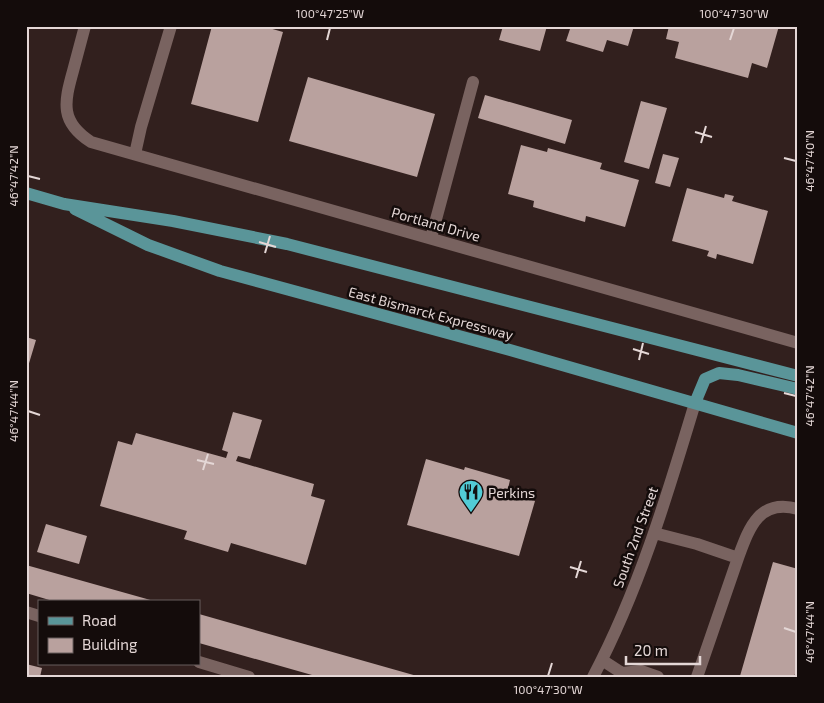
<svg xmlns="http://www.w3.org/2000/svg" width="824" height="703" font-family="'Exo 2',sans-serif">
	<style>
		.building { fill: #b9a19e }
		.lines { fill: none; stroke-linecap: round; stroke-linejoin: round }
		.minor { stroke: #796360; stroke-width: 12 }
		.major { stroke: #5a9599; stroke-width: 12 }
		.ticks { fill: none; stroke: #e4d7d6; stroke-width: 2 }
		.labels { text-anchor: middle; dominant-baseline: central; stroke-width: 5; stroke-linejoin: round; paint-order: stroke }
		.street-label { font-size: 14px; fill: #e4d7d6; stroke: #140c0b }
		.poi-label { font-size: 14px; fill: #e4d7d6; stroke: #140c0b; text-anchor: start }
		.neatline { fill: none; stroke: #e4d7d6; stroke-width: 2 }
		.ticks-label { font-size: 12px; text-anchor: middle; fill: #e4d7d6 }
	</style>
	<rect width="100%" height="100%" fill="#32201e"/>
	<!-- building -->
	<path class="building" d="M212,26h50l21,6 -25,90 -67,-18z
		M503,26h44l-7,25 -41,-11z
		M571,26h63l-6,20 -21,-6 -4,12 -37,-11z
		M669,26h110l-12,42 -15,-5 -4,15 -73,-20 4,-16 -13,-3z
		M308,77l127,37 -18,63 -128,-36z
		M485,95l87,25 -7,24 -87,-26z
		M641,101l26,7 -18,61 -25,-7z
		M521,145l26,7 1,-4 54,15 -2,6 39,11 -14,47 -39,-11 -1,6 -52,-15 1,-6 -26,-7z
		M663,154l16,4 -9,29 -15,-4z
		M687,188l37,10 1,-4 9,2 -2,5 36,10 -15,53 -36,-10 -1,5 -9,-3 2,-5 -37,-10z
		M26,337l10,3 -9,30h-1z
		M233,412l29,8 -12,39 -12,-3 -2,5 78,23 -3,12 14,4 -19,65 -75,-22 -3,9 -44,-13 3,-8 -87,-25 18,-65 14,4 4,-12 90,25 2,-6 -6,-2z
		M426,459l38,11 1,-3 45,13 -3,13 28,8 -16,55 -112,-31z
		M46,524l41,12 -8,28 -42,-12z
		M773,562l25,7v95l-4,13h-50l-4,-1z
		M26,565l128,36v1h-98l-30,-9z
		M199,614l218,62v1h-98l-120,-34z
		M26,664l16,4 -2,9h-14z"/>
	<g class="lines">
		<!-- minor -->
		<path class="minor" d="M85,26c-4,15 -8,30 -12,45 -9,32 -13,51 18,71l707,201
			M135,154l6,-27 30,-101
			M431,238l42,-156
			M654,533l43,11 41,14 -41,119
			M738,558c11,-30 21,-60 60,-49
			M26,612l13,4
			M602,660l20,13 3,4
			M199,662l50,15
			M622,673l19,-2 17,6
			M593,677c46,-87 74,-181 102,-274"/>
		<!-- major -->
		<path class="major" d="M26,193l38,11 109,17 114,23 511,132
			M75,209l73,36 72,26 290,79 288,83
			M695,403l10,-24 14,-6 19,2 60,14"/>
	</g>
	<!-- ticks -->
	<path class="ticks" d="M327,40l3,-12M730,40l4,-12M695,132l17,5M701,143l5,-17M784,158l12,3M28,176l12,3M259,242l17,5M265,253l5,-17M633,349l16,5M639,360l4,-17M784,393l12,3M28,411l12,4M197,460l17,4M203,470l5,-16M570,567l17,5M576,578l5,-17M784,628l12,4M548,676l4,-13"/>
	<!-- icons -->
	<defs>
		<symbol id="restaurant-pin" viewBox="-11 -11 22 30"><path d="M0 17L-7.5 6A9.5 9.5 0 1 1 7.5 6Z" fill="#52ccd6" stroke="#140c0b"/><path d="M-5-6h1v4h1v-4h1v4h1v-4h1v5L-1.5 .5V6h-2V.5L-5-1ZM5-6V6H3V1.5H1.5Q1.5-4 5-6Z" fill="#111"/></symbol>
	</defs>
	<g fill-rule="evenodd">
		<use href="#restaurant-pin" x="457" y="478" width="28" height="38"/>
	</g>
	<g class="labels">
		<!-- street labels -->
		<g class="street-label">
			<text transform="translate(436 224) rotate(16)">Portland Drive</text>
			<text transform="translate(431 313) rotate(15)">East Bismarck Expressway</text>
			<text transform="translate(635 537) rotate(-70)">South 2nd Street</text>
		</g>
		<!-- poi labels -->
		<g class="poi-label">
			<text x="488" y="492">Perkins</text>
		</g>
	</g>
	<!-- border -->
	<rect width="824" height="703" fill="none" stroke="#140c0b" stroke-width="55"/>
	<!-- legend -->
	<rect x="38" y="600" width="162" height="65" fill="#140c0b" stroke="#675d5c"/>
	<rect x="48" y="617" width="25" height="8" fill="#5a9599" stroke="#675d5c"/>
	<text x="82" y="626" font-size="15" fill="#e4d7d6">Road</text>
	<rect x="48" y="638" width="25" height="15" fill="#b9a19e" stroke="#675d5c"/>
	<text x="82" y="650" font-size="15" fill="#e4d7d6">Building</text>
	<!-- scale -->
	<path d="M626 656v8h74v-8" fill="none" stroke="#e4d7d6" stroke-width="2.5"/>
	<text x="634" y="656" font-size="15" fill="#e4d7d6" stroke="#140c0b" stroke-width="4" paint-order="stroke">20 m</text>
	<rect x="28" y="28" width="768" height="648" class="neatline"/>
	<g class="ticks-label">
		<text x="330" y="18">100°47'25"W</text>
		<text x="734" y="18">100°47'30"W</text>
		<text transform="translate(810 161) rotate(-90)" y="4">46°47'40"N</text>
		<text transform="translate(14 176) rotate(-90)" y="4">46°47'42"N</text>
		<text transform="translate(810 396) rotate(-90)" y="4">46°47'42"N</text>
		<text transform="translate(14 411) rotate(-90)" y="4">46°47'44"N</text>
		<text transform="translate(810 632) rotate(-90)" y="4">46°47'44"N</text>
		<text x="548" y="694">100°47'30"W</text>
	</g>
</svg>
